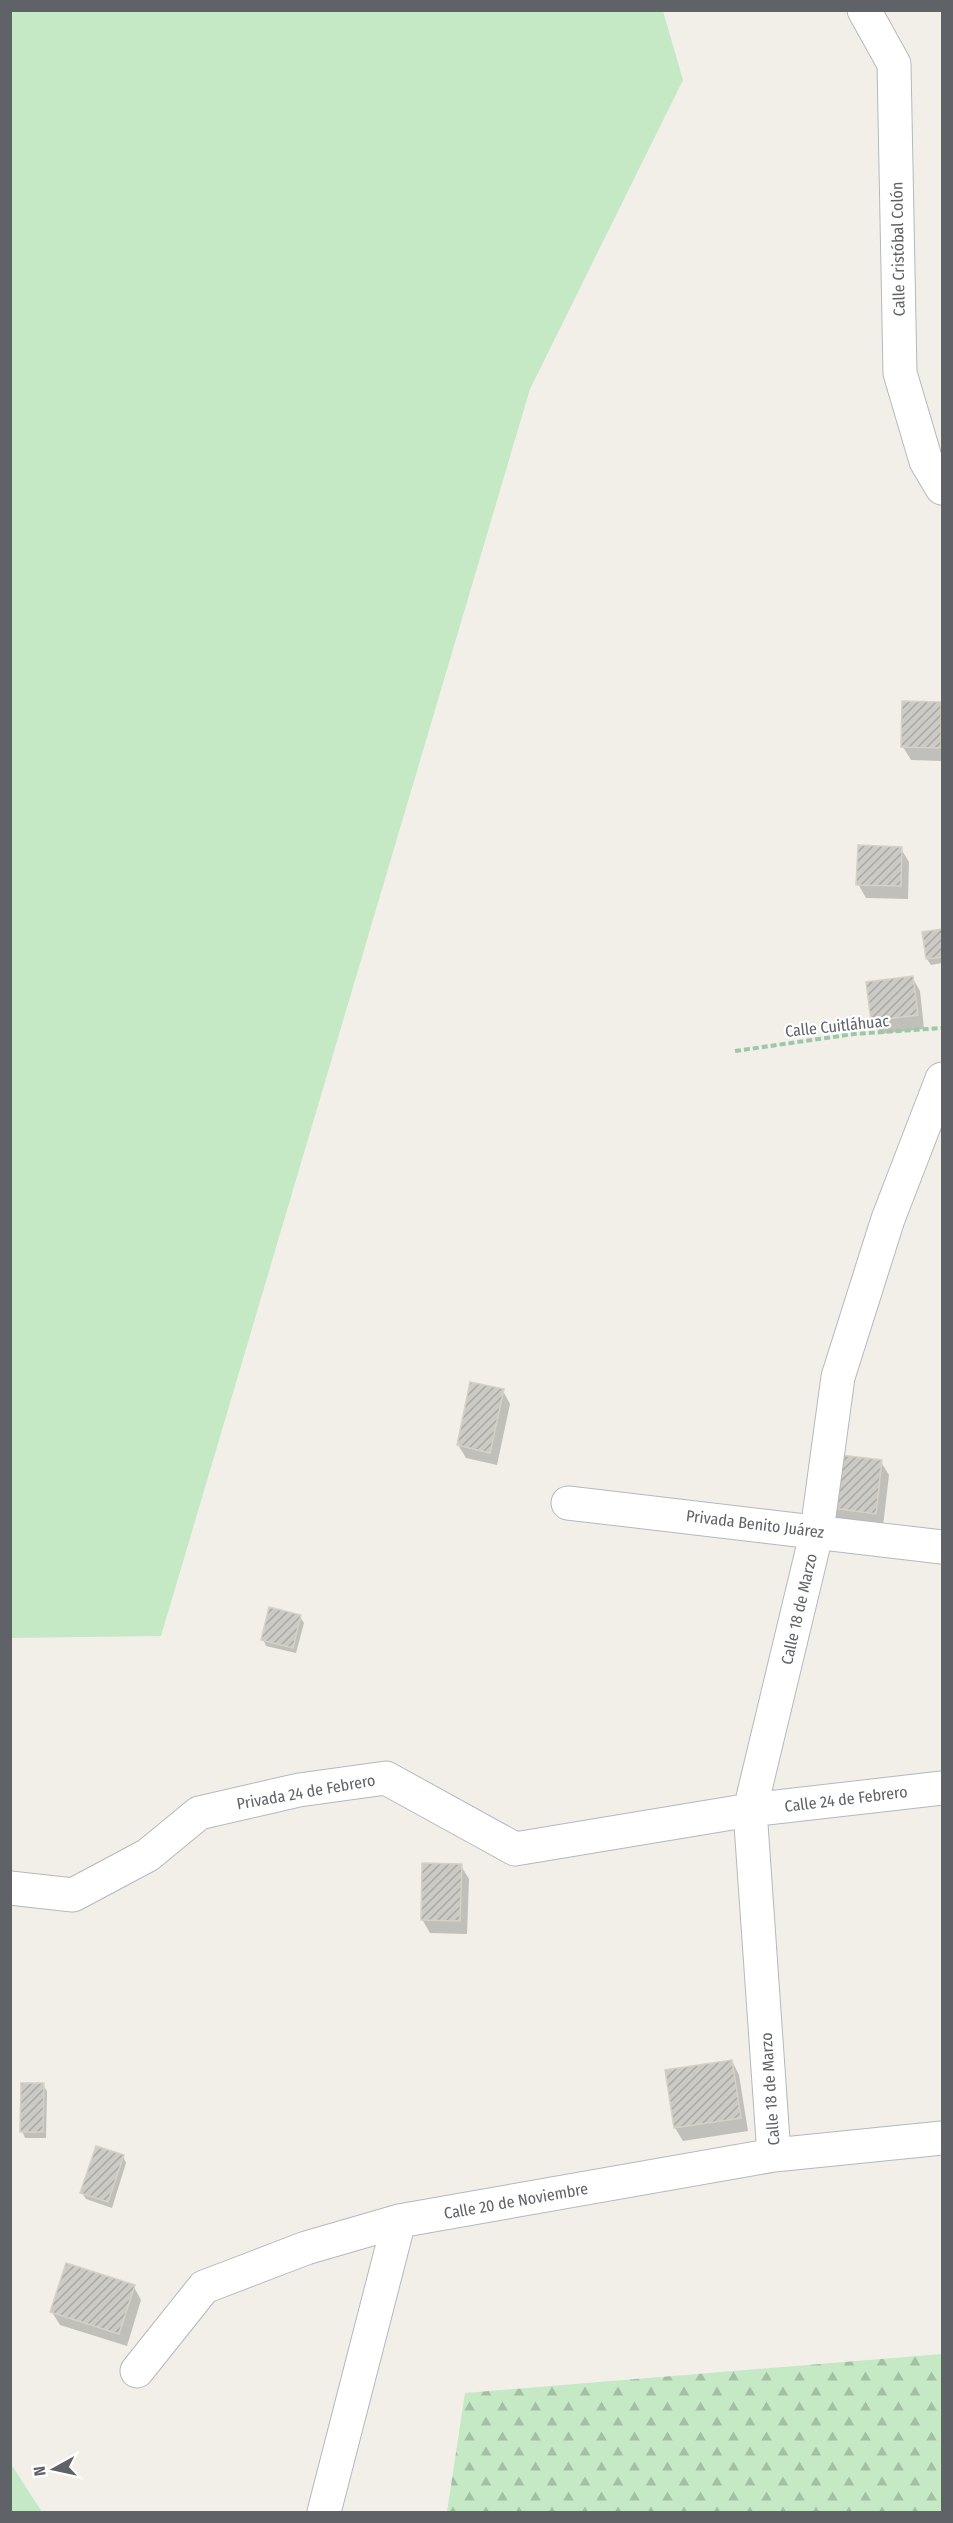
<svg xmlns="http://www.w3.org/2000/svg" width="953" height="2523" font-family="'Fira Sans Condensed',sans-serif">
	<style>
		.grass { fill: #c5e8c5 }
		.forest { fill: url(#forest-firs) }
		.shadow { fill: #0003 }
		.building { fill: url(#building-hatch); stroke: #d6d1c6; stroke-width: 1.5 }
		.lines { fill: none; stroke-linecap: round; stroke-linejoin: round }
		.minor-casing { stroke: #b5b8bc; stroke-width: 35 }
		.path { stroke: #9cc7a9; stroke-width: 4; stroke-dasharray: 6 3; stroke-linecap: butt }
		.minor { stroke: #fff; stroke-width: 33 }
		.labels { text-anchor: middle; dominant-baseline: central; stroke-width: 4.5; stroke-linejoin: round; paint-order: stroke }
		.street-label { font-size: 16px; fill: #5f6368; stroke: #fff }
	</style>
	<defs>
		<pattern id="forest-firs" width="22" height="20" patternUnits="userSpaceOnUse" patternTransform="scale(1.5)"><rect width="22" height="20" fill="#c5e8c5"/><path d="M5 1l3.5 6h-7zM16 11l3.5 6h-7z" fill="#a3c0a4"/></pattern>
		<pattern id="building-hatch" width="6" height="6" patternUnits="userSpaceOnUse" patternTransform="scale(1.5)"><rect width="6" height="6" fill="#cccac5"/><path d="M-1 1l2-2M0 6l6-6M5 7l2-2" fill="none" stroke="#a9a8a4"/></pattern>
	</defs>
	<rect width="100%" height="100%" fill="#f1efe8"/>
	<!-- grass -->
	<path class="grass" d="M10,11h653l20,69 -153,309 -369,1247 -150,2z
		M11,2464l31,48h-31z"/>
	<!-- forest -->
	<path class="forest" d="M942,2354v158h-495l18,-119z"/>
	<!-- shadow -->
	<path class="shadow" d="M940,703l2,58 -31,-1 -8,-13z
		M901,849l8,13 -1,37 -42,-1 -8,-14z
		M942,931v32l-11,2 -4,-6 -4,-26z
		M912,977l8,14 4,38 -44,5 -7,-13 -5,-38z
		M503,1391l7,13 -13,61 -31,-7 -8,-13z
		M881,1462l8,13 -6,51 -49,-6 -7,-13z
		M300,1617l4,6 -8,30 -30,-7 -3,-7z
		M461,1866l8,13 -2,55 -37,-1 -8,-14z
		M732,2061l7,14 9,56 -65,10 -8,-13z
		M43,2085l4,6 -1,47h-21l-3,-7z
		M123,2156l3,7 -14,45 -26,-9 -4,-6z
		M134,2287l7,13 -14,46 -67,-21 -8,-13z"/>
	<!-- building -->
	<path class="building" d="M902,701l39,1v46l-40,-1z
		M858,845l44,2 -1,39 -45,-1z
		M942,929v28l-16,2 -4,-27z
		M913,976l5,39 -47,6 -5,-39z
		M470,1382l34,7 -14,64 -33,-8z
		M832,1454l50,6 -6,54 -51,-7z
		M269,1607l32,8 -8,33 -32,-8z
		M422,1863l40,1 -2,57 -39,-1z
		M732,2060l9,58 -67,10 -9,-58z
		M21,2083h23l-1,49h-23z
		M96,2146l28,9 -16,47 -28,-9z
		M66,2263l69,22 -16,49 -69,-22z"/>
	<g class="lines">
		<defs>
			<path id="minor" d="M864,10l30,54 6,309 26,88 16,27
				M568,1503l374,44
				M10,1888l63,7 75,-40 51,-42 100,-23 87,-12 129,71 235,-39 192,-22
				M774,2155l-24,-345 67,-279 21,-154 50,-158 54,-140
				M137,2371l67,-84 102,-39 93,-27 375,-66 168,-17
				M324,2512l75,-291"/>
		</defs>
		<!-- minor casing -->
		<use href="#minor" class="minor-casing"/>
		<!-- path -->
		<path class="path" d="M735,1051l119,-17 88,-6"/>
		<!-- minor -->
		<use href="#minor" class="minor"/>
	</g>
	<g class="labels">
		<!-- street labels -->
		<g class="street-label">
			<text transform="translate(898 249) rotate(-91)">Calle Cristóbal Colón</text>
			<text transform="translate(837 1026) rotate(-6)">Calle Cuitláhuac</text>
			<text transform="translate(755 1524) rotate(7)">Privada Benito Juárez</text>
			<text transform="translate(799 1609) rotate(-77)">Calle 18 de Marzo</text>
			<text transform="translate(306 1792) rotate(-10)">Privada 24 de Febrero</text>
			<text transform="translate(846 1799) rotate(-7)">Calle 24 de Febrero</text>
			<text transform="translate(770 2089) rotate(-94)">Calle 18 de Marzo</text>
			<text transform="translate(516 2201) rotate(-10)">Calle 20 de Noviembre</text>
		</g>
	</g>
	<!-- border -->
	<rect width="953" height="2523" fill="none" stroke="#5f6368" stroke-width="24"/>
	<!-- north arrow -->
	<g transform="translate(54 2469) rotate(262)" stroke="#ffffff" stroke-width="4.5" paint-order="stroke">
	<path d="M0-4.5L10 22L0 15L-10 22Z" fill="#5f6368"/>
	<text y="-9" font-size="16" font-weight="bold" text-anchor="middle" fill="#5f6368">N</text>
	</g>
</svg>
